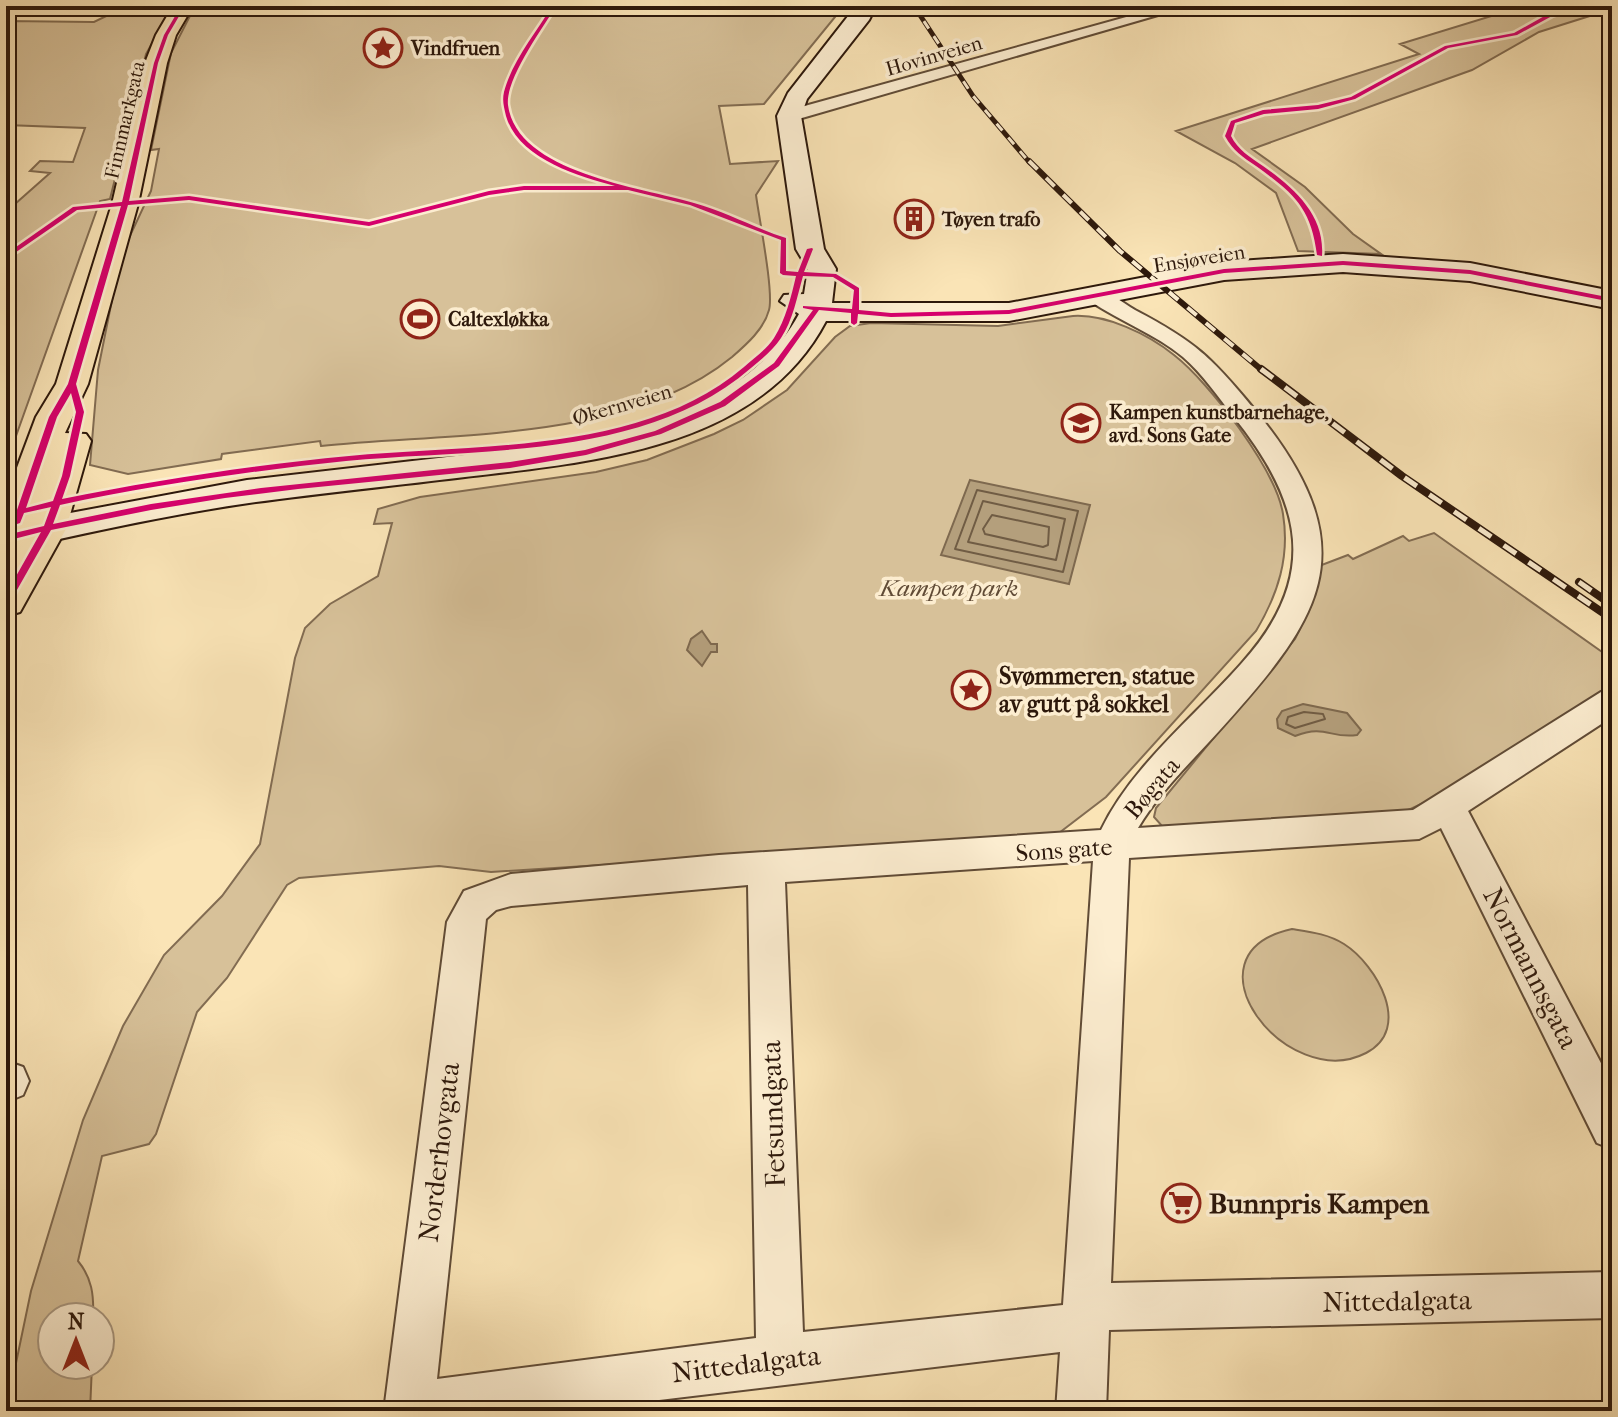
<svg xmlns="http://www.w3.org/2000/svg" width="1618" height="1417" font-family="'IM FELL French Canon',serif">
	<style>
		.green { fill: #d7c199; stroke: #826c52; stroke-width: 2 }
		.water { fill: #b49f7c; stroke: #7e694f; stroke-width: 2 }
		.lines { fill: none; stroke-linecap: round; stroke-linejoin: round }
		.shore { stroke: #705c44; stroke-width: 2 }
		.minor-casing { stroke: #604b36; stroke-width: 4 }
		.secondary-casing { stroke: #2d180b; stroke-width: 4 }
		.primary-casing { stroke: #2d180b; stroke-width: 4 }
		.minor { fill: #fcedd0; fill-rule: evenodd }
		.secondary { fill: #fcedd0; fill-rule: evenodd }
		.primary { fill: #fae4b6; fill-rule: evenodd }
		.rail-far2-casing { stroke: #2d180b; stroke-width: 5 }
		.rail-far1-casing { stroke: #2d180b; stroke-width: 6 }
		.rail-casing { stroke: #2d180b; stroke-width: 8 }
		.rail-far2 { stroke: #fcedd0; stroke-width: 3; stroke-dasharray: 9; stroke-linecap: butt }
		.rail-far1 { stroke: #fcedd0; stroke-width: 4; stroke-dasharray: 12; stroke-linecap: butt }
		.rail { stroke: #fcedd0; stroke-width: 5; stroke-dasharray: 15; stroke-linecap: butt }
		.cycleway-casing { stroke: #fcedd0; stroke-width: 5 }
		.cycleway { fill: #d6006c; fill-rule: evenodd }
		.labels { text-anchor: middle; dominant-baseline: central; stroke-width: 7; stroke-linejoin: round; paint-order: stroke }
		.far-poi-label { font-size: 20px; font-weight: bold; fill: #2d180b; stroke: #fcedd0; text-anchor: start }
		.far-street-label { font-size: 20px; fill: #2d180b; stroke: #fcedd0 }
		.park-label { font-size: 24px; font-style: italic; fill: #604b36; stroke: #fcedd0 }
		.poi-label { font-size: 24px; font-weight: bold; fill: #2d180b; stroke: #fcedd0; text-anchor: start }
		.street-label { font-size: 24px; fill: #2d180b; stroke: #fcedd0 }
		.near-street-label { font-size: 28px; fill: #2d180b; stroke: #fcedd0 }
		.near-poi-label { font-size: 28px; font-weight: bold; fill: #2d180b; stroke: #fcedd0; text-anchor: start }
	</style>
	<rect width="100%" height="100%" fill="#fae4b6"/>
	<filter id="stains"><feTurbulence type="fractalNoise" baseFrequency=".0025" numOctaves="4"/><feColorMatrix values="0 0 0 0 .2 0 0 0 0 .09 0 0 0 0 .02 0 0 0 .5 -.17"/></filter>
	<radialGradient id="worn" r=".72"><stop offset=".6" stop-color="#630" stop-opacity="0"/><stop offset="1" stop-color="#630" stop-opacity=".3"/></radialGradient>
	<!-- green -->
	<path class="green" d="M127,6h46l-27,48 -36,145 -10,2 -94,263v-252l44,-39 -20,-2 10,-10 33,1 12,-34 -79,-3v-104l88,1z
		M195,6h649l-80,98 -45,2 11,58 48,-3 -22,34c3,23 18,97 13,115 -5,19 -22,34 -37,47 -105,86 -282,75 -411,89l-1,-5 -98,13 -1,5 -93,15 -38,-9 8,-95 23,-115 30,-64 8,-42 -8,1 20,-97z
		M1524,6l88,3 -73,23 -67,38 -220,79 53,38 48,47 28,20 -83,-3 -22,-58 -41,-30 -59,-32 243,-77 -19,-10z
		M1073,316c33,-2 75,18 101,39 36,28 102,115 109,159 7,43 -5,80 -27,117l-150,166 -51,39 -564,36 -52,-6 -140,12 -12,7 -60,93 -30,34 -41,122 -7,10 -47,12 -24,105c14,17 16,34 15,56h-41v48h40l-2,46h-84l25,-120 52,-171 40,-94 41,-71 58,-59 38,-52 35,-186 10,-30 25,-24 48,-28 14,-53 -18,1 4,-15 42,-12 176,-25 51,-12 67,-26 29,-14 44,-30 48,-53 15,-11 21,-3 127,3z
		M1434,533l178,126v26l-182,115 -26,12 -242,14 -8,-9 2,-9 139,-169 17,-35 7,-38 29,-11 5,4 50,-23 6,5z
		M1292,929c19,3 36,5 52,15 33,21 69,85 22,109 -79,41 -188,-99 -74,-124z"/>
	<!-- water -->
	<path class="water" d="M970,480l120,25 -21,79 -128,-29z
		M702,631l9,13h6v8h-6l-9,14 -15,-16 4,-11z
		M1303,704l44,9 14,17 -4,5c-27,4 -31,-11 -62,1l-17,-8 -1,-9 5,-8z"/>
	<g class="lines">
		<!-- shore -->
		<path class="shore" d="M977,490l101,21 -15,61 -108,-23z
			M983,501l82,18 -9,41 -88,-18z
			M992,515l57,12 -1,18 -5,2 -58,-13 -2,-5z
			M1304,712l19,2 2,5 -30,9 -9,-4 2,-7z"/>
		<defs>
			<path id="minor" d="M1166,6h23l-394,114 -6,1 -9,-5 3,-4z
				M1098,289c13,4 25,14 37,21 61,32 76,47 120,100 119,145 63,212 -47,333 -25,27 -51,53 -70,85l275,-18 188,-118 11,-3v28l-144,94 144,273v65l-15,-6 -156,-315 -22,11 -290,19 -18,425 501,-11v46l-503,12 -3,81h-50l4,-59 -493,59h-183l63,-489 17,-31 47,-17 208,-19 382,-25c31,-64 93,-113 140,-166 79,-87 62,-161 -7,-247 -16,-20 -31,-43 -51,-60 -28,-23 -63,-36 -93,-56l-3,-5zM1093,861l-30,444 -260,27 -18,-450zM748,885l8,453 -319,41 49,-460 10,-9 15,-4z
				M6,1061l17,6 6,14 -6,14 -17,7z"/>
			<path id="secondary" d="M856,6h20l-7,14 -62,79 -6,17 23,133 12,20 -4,34h177l215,-41 119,-8 127,9 142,28v18l-142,-28 -127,-9 -119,8 -215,41h-183c-67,128 -234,141 -361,156 -72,9 -144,16 -216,26 -82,12 -163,30 -243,48v-26l241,-45 340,-39c81,-18 170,-50 212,-127l-19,-13 4,-6 20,-1 4,-25 -12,-20 -19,-133 11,-23z"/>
			<path id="primary" d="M173,6h20l-17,29 -9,28 -29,141 -50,180 -23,49 21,1 5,7 -25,88 -46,83 -14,4v-49l4,-7 -4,1v-64l30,-80 20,-33 56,-180 33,-141 11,-28z"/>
		</defs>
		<!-- minor casing -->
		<use href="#minor" class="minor-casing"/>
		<!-- secondary casing -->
		<use href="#secondary" class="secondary-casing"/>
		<!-- primary casing -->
		<use href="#primary" class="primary-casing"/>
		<!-- minor -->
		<use href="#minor" class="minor"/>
		<!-- secondary -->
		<use href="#secondary" class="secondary"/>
		<!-- primary -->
		<use href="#primary" class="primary"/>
		<defs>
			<path id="rail-far2" d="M914,6l59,90 57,67"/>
			<path id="rail-far1" d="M1029,161l91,90 143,120"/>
			<path id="rail" d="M1261,369l141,107 210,143
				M1579,582l33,23"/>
		</defs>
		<!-- rail-far2 casing -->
		<use href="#rail-far2" class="rail-far2-casing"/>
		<!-- rail-far1 casing -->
		<use href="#rail-far1" class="rail-far1-casing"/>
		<!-- rail casing -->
		<use href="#rail" class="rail-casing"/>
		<!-- rail-far2 -->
		<use href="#rail-far2" class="rail-far2"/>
		<!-- rail-far1 -->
		<use href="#rail-far1" class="rail-far1"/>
		<!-- rail -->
		<use href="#rail" class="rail"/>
		<defs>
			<path id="cycleway" d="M181,6h4l-17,29 -10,28 -29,138 60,-5 180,26 120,-31 35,-5h91c-38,-10 -97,-28 -109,-70 -2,-9 -4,-15 -2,-24 8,-31 32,-59 48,-86h4c-13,22 -51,73 -48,99 9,68 133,82 186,98 32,9 61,25 92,35v33l12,1 9,-23 5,-1 1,1 -9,23 32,2 23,14v22l32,3 118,-3 215,-41 119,-8 127,9 142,28v4l-142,-28 -127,-9 -119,8 -215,41 -118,3 -33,-3 -1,9 -3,2 -3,-2v-10l-32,-3 -40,56 -54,40 -64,28 -75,21 -76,13 -212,21 -73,9 -74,12 -100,20 -42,74 -3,1v-11l35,-62 -35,9v-6l38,-9 7,-19 -27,6 -4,10 -3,1 -4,-3 2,-5 -9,2v-6l11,-2 32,-93 19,-33 53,-178 -44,4 -71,49v-5l67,-47 49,-5 32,-139 10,-28zM524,190h104l62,15 91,35 -1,33 3,2 13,1c-5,21 -10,43 -22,62 -8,12 -20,20 -30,29 -101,87 -269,77 -395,89 -96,9 -193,24 -287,43l8,-23 14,-64 -8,-28 52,-179 61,-5 180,26 120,-31zM803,276l30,1 21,13 -2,19 -49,-3v2l10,2 -39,53 -54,39 -65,29 -70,19 -75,12 -249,26 -110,16 -98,20 7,-19c94,-20 190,-34 286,-44 133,-13 299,-1 405,-93 11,-9 22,-18 30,-30 12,-18 16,-41 22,-62zM71,393l5,19 -14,64 -9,25 -27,7 31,-91z
				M1575,6h7l-30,10 -35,19 -69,13 -93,51 -37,10 -54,5 -29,9 -4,13c7,14 19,21 32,30 31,22 62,49 59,90l-5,-1c-6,-48 -24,-62 -61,-89 -13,-9 -23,-15 -31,-30l6,-15 32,-11 55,-5 33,-8 94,-51 69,-13 34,-19z"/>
		</defs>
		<!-- cycleway casing -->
		<use href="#cycleway" class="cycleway-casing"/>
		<!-- cycleway -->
		<use href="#cycleway" class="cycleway"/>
	</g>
	<!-- icons -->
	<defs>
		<symbol id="sight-ring" viewBox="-11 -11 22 22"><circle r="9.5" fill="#fcedd0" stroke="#8f2418" stroke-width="1.5"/><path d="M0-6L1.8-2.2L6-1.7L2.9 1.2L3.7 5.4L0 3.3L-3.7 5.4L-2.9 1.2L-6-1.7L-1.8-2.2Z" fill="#8f2418"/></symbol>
		<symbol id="building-ring" viewBox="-11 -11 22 22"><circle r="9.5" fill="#fcedd0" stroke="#8f2418" stroke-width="1.5"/><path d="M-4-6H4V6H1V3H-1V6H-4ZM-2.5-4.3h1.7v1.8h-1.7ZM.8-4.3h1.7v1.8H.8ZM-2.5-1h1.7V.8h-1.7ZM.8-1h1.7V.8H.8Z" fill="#8f2418"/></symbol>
		<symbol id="stadium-ring" viewBox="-11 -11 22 22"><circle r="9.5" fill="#fcedd0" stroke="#8f2418" stroke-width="1.5"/><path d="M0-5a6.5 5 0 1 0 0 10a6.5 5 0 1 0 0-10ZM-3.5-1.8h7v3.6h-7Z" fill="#8f2418"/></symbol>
		<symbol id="school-ring" viewBox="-11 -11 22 22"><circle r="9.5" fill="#fcedd0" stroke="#8f2418" stroke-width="1.5"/><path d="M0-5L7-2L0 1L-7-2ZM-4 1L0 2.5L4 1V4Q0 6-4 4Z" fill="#8f2418"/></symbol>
		<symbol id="supermarket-ring" viewBox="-11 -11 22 22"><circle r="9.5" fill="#fcedd0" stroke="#8f2418" stroke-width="1.5"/><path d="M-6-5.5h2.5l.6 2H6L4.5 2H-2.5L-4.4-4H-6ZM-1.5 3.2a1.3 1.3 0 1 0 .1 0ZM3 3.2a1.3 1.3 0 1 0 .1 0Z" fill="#8f2418"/></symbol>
	</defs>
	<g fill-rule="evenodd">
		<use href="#sight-ring" x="361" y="26" width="44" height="44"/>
		<use href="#building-ring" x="892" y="197" width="44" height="44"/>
		<use href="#stadium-ring" x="398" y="297" width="44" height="44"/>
		<use href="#school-ring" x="1059" y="401" width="44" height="44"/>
		<use href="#sight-ring" x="949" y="668" width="44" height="44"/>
		<use href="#supermarket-ring" x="1159" y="1181" width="44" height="44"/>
	</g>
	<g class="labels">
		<!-- far-poi labels -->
		<g class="far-poi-label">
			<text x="411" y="48">Vindfruen</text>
			<text x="942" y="219">Tøyen trafo</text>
			<text x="448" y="319">Caltexløkka</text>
			<text x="1109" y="412">Kampen kunstbarnehage,<tspan x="1109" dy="23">avd. Sons Gate</tspan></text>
		</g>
		<!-- far-street labels -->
		<g class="far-street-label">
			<text transform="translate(934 56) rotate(-16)">Hovinveien</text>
			<text transform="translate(125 120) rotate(-77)">Finnmarkgata</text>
			<text transform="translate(1199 259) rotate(-9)">Ensjøveien</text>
			<text transform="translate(622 405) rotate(-16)">Økernveien</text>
		</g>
		<!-- park labels -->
		<g class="park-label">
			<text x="949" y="588">Kampen park</text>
		</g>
		<!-- poi labels -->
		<g class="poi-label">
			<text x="999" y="676">Svømmeren, statue<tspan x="999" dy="28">av gutt på sokkel</tspan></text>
		</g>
		<!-- street labels -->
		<g class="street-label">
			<text transform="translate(1152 788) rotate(-50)">Bøgata</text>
			<text transform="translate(1064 850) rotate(-4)">Sons gate</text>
		</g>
		<!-- near-street labels -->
		<g class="near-street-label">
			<text transform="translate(1531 968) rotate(63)">Normannsgata</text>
			<text transform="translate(773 1114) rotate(-92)">Fetsundgata</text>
			<text transform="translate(439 1152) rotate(-83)">Norderhovgata</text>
			<text transform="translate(1397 1301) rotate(-1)">Nittedalgata</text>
			<text transform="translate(746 1364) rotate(-7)">Nittedalgata</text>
		</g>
		<!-- near-poi labels -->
		<g class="near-poi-label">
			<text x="1209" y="1203">Bunnpris Kampen</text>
		</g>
	</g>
	<!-- margin -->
	<rect width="1618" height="1417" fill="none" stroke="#fae4b6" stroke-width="32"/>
	<rect x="8" y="8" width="1602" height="1401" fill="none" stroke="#2d180b" stroke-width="4"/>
	<rect x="16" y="16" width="1586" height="1385" fill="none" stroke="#2d180b" stroke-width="2"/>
	<!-- north arrow -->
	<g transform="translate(76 1341)"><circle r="38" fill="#fcedd0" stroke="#a99881" stroke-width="2"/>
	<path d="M0-6L14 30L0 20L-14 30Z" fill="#8f2418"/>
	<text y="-12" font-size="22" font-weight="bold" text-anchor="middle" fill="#2d180b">N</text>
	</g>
	<rect width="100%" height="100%" filter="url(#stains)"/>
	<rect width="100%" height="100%" fill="url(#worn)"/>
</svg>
